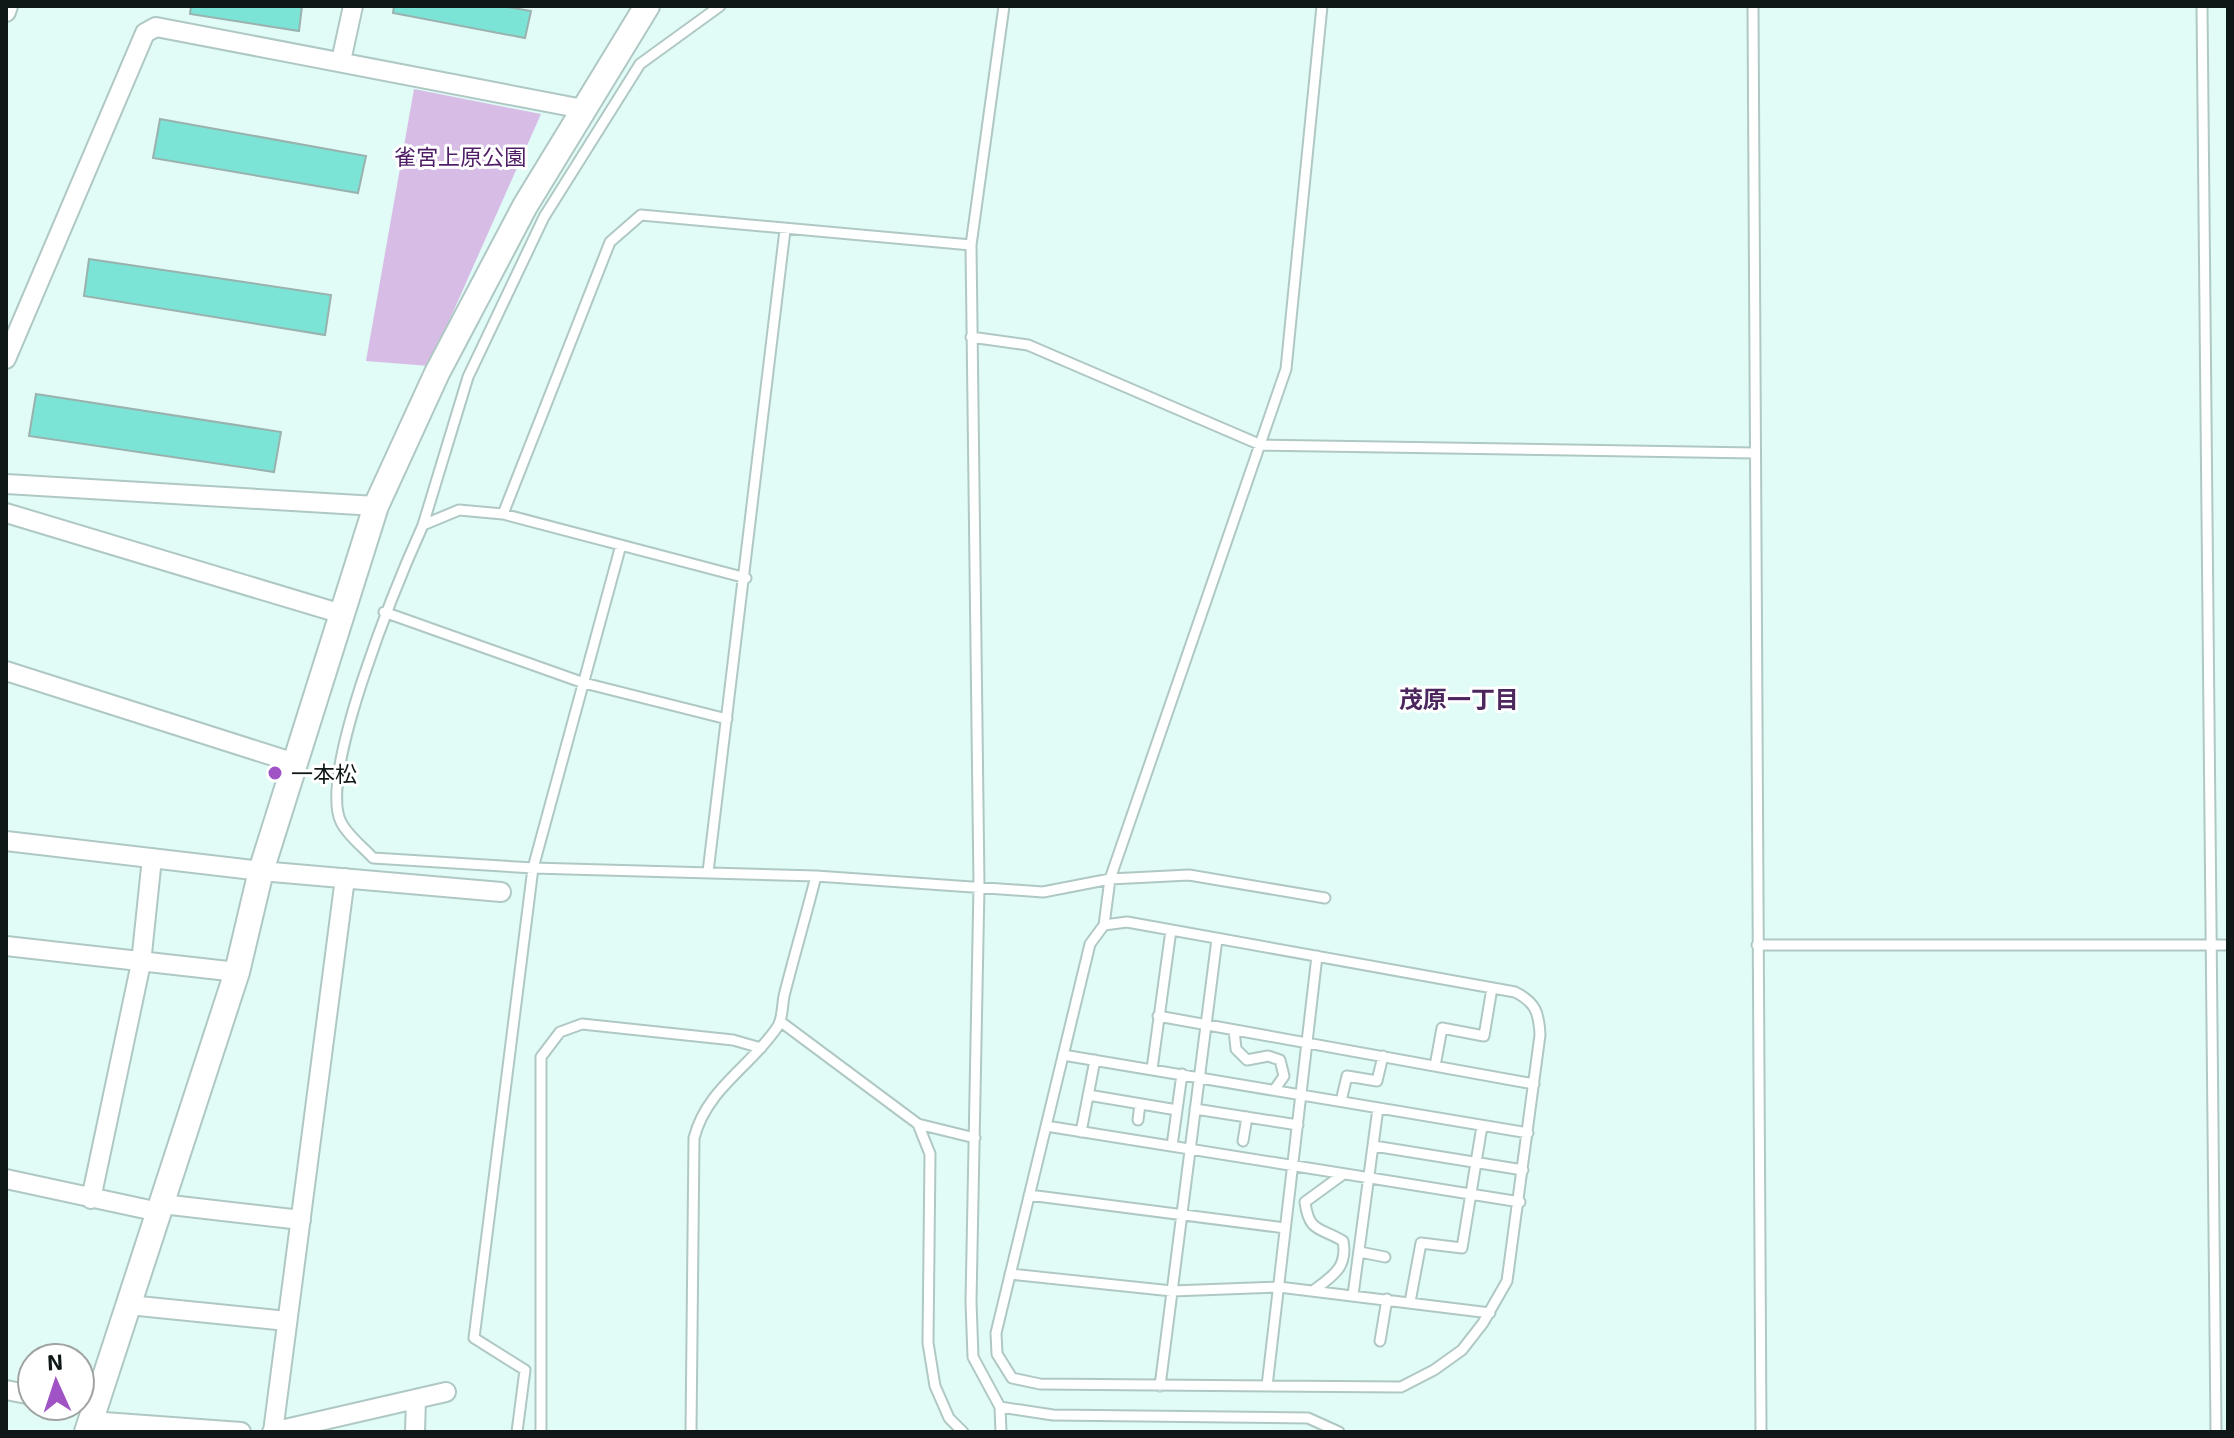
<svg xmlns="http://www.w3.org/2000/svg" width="2234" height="1438" font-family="'Exo 2','Noto Sans JP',sans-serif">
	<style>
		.green { fill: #d7bde6 }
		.building { fill: #7ce3d7; stroke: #99b2ae; stroke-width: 2 }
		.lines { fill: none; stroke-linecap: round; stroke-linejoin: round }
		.service-casing { stroke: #afc8c4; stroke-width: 13 }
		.minor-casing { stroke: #afc8c4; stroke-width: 22 }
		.tertiary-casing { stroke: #afc8c4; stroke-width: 28 }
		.service { stroke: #fff; stroke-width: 9 }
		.minor { stroke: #fff; stroke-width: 18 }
		.tertiary { stroke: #fff; stroke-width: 24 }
		.poi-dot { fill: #9f53c5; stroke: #fff; stroke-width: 3 }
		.labels { text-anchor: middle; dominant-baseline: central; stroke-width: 6; stroke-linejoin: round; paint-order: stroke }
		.park-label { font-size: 22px; fill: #4f1c66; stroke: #fff }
		.poi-label { font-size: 22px; fill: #0f1817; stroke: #fff; text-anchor: start }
		.neighbourhood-label { font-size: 24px; font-weight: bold; fill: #4b275e; stroke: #fff }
	</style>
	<rect width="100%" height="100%" fill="#e1fbf7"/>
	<!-- green -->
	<path class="green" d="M414,89l127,25 -112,252 -63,-5z"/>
	<!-- building -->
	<path class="building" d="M191,6h111l-3,25 -109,-17z
		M394,6h108l29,5 -6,27 -132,-25z
		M160,119l206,37 -8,37 -205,-35z
		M89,259l242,36 -6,40 -241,-39z
		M36,394l245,38 -7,40 -245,-36z"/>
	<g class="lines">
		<defs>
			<path id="service" d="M1753,6l8,1426
				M2202,6l14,1426
				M971,245l-330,-30 -31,27 -107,272 -44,-4 -36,15c-23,51 -106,249 -82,297 6,13 23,26 32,36l160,10 283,8 227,16 67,-13 79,-4 136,23
				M971,337l57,8 233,100 493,8
				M503,514l243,64
				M423,525l45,-148 76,-160 96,-153 80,-58
				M384,612l200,71 143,36
				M708,872l77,-642
				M1127,922l388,70c20,10 24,20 25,43l-33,246 -24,42 -21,27 -28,20 -33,17 -361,-3 -28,-6 -15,-24 -1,-21 94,-389 14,-19z
				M1104,925l6,-46 176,-510 36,-363
				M1757,945h471
				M1158,1016l376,68
				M781,1022l137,102 12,30 -2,189 7,43 14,32 14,14
				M1234,1030l2,19 11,11 21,-4 12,4 4,16 -9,13
				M1063,1055l465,78
				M1435,1066l7,-38 42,8 8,-48
				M1152,1069l19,-139
				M1088,1095l89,15
				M1341,1101l6,-25 30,5 6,-25
				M1195,1109l103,16
				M1138,1120l2,-16
				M918,1124l57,14
				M1046,1126l474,76
				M1081,1132l14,-72
				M1243,1141l4,-24
				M1172,1146l10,-72
				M1374,1146l149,24
				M1029,1195l256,33
				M1360,1252l25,5
				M1010,1274l162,17 107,-4 211,26
				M1314,1290c19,-14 34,-23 29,-49 -23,-14 -34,-8 -38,-39l37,-27
				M1353,1295l25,-187
				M1410,1302l11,-59 41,5 20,-122
				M1380,1341l7,-42
				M1160,1386l57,-447
				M1267,1386l50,-430
				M1000,1407l53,8 255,3 31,14
				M517,1432l8,-62 -51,-32 59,-470 88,-323
				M541,1432v-375l19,-25 22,-8 151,16 28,8
				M691,1432l3,-294c13,-50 57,-71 84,-112 5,-9 4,-20 6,-30 10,-40 22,-80 32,-120
				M1001,1432l-1,-25 -27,-50 -2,-55 8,-416 -8,-641 33,-239"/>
			<path id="minor" d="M6,12l2,-6
				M341,61l12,-55
				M6,359l139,-326 11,-6 427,82
				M6,484l370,22
				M6,513l336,101
				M6,671l289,92
				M6,841l255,30 240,21
				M6,946l231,26
				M6,1179l153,33
				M91,1199l50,-236 11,-105
				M162,1204l139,16
				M129,1305l158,16
				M6,1390l26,5
				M90,1421l151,11
				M272,1432l174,-40
				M273,1432l72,-554
				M415,1432l1,-33"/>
			<path id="tertiary" d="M87,1432l150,-460 24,-101 115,-365 61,-133 88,-167 122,-200"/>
		</defs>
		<!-- service casing -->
		<use href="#service" class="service-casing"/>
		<!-- minor casing -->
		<use href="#minor" class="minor-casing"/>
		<!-- tertiary casing -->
		<use href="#tertiary" class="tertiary-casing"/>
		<!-- service -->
		<use href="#service" class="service"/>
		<!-- minor -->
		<use href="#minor" class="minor"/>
		<!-- tertiary -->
		<use href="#tertiary" class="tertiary"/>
	</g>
	<!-- markers -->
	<circle class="poi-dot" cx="275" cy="773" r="8"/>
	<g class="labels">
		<!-- park labels -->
		<g class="park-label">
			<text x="460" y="156">雀宮上原公園</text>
		</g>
		<!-- poi labels -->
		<g class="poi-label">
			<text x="291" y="773">一本松</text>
		</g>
		<!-- neighbourhood labels -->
		<g class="neighbourhood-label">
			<text x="1459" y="698">茂原一丁目</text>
		</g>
	</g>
	<!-- border -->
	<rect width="2234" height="1438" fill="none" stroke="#0f1817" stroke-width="16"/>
	<!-- north arrow -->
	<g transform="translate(56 1382) rotate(357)"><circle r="38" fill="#ffffff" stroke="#9fa3a2" stroke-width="2"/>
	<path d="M0-6L14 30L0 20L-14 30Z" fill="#9f53c5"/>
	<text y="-12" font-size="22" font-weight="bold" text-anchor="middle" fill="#0f1817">N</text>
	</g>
</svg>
